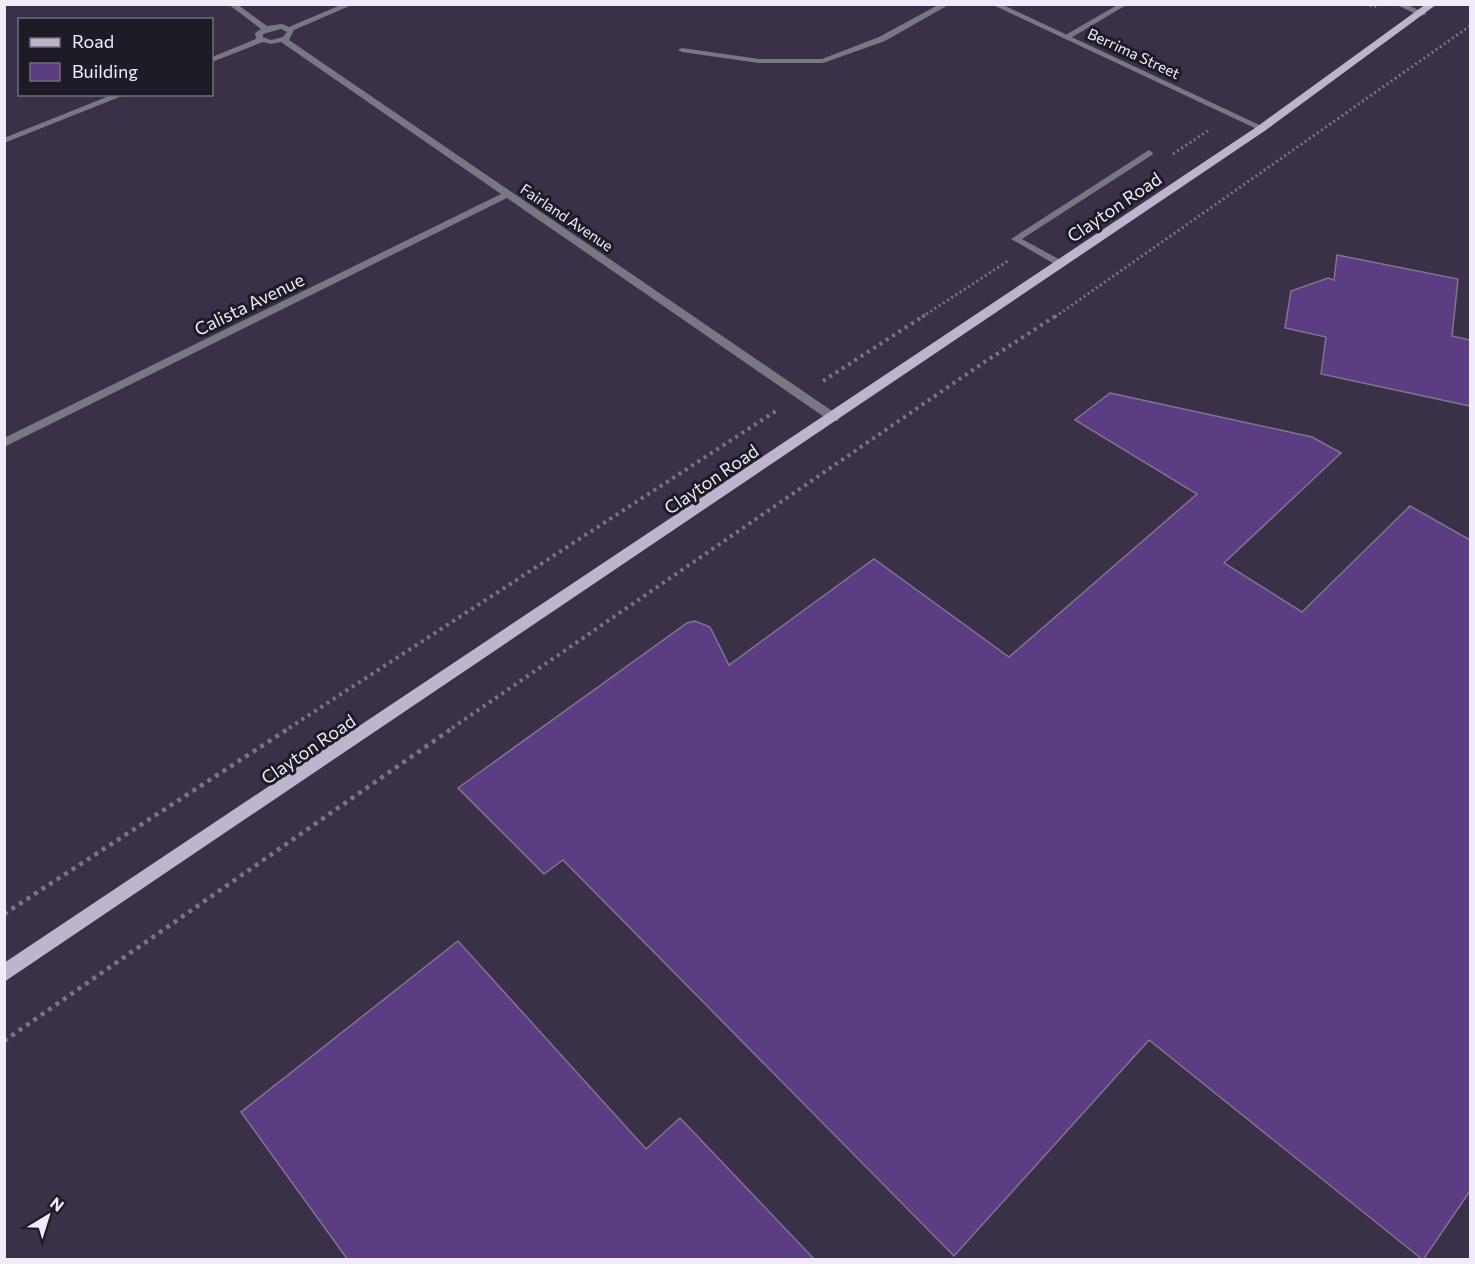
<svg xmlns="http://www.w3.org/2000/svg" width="1475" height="1264" font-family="Commissioner,sans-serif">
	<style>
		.building { fill: #5c3c83; stroke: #7f7590; stroke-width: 1.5 }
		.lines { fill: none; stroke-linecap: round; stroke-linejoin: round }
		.path-far2 { stroke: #7b7388; stroke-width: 3; stroke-dasharray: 2 3; stroke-linecap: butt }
		.path-far1 { stroke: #7b7388; stroke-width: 4; stroke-dasharray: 3 4.5; stroke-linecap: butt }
		.path { stroke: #7b7388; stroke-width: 4.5; stroke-dasharray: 4 5; stroke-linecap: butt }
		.service { fill: #7a7682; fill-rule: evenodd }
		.minor { fill: #7a7682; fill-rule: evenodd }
		.primary { fill: #beb4ce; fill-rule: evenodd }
		.labels { text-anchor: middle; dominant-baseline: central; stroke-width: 6; stroke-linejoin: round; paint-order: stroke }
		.far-street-label { font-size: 15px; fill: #f0eafa; stroke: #1f1b26 }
		.street-label { font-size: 18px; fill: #f0eafa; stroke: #1f1b26 }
	</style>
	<rect width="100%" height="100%" fill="#3a3149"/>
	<!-- building -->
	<path class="building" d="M1337,255l121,24 -6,57 18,4v66l-149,-32 5,-37 -41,-9 6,-37 37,-13 6,2z
		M1110,393l202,44 29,16 -117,110 78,49 108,-106 60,34v651l-47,69 -274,-220 -195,216 -391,-396 -19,14 -86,-86 229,-165 8,-2 15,6 19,38 145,-106 135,98 188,-163 -122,-74z
		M458,941l188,208 34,-31 135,142h-467l-107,-148z"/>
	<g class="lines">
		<!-- path-far2 -->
		<path class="path-far2" d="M1365,4l11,3
			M1173,154l36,-24
			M922,317l86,-56
			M1055,317l415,-291"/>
		<!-- path-far1 -->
		<path class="path-far1" d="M823,381l102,-66
			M289,728l490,-319
			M452,728l531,-365 74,-48"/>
		<!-- path -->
		<path class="path" d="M4,914l287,-187
			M4,1041l450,-314"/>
		<!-- service -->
		<path class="service" d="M1119,4h9l-59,35 -7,-2z"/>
		<!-- minor -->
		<path class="minor" d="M228,4h9l30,22 15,-2 7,3 54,-23h11l-60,26 -5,10 549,375 1,3 -1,3h-8l-323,-223 -503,249v-9l497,-244 -220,-152 -10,2 -8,-2 -51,20v-5l44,-18 -1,-6 6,-4zM281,29l6,3 -4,5 -12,3 -8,-3v-3z
			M940,4h10l-65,37 -62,22h-64l-77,-11 -4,-2 4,-2 77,11h63l57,-22z
			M991,4h10l265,124 -7,2z
			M1395,4h11l21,10 -7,2z
			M114,94h13l-123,49v-5z
			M1149,150l4,3 -1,2 -130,84 42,23v4h-6l-47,-27z"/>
		<!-- primary -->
		<path class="primary" d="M1426,4h11l-171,126 -1262,852v-19l1254,-837z"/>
	</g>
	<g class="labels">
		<!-- far-street labels -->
		<g class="far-street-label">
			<text transform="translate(1134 53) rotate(25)">Berrima Street</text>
			<text transform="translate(567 217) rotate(34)">Fairland Avenue</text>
		</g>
		<!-- street labels -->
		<g class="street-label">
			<text transform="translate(1114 207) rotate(-34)">Clayton Road</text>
			<text transform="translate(249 304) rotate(-26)">Calista Avenue</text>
			<text transform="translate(711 479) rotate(-34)">Clayton Road</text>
			<text transform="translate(308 749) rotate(-34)">Clayton Road</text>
		</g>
	</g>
	<!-- border -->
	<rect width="1475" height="1264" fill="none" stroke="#f0eafa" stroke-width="12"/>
	<!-- legend -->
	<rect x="18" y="18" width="195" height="78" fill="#1f1b26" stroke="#736e7b" stroke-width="1.5"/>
	<rect x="30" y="38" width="30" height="9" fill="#beb4ce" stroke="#736e7b" stroke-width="1.5"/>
	<text x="72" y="48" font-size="18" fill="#f0eafa">Road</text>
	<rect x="30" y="63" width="30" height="18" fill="#5c3c83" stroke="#736e7b" stroke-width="1.5"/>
	<text x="72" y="78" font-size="18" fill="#f0eafa">Building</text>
	<!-- north arrow -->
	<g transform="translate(48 1216) rotate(38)" stroke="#1f1b26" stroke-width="4.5" paint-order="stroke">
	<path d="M0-4.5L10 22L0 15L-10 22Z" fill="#f0eafa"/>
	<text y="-9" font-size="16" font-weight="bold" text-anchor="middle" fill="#f0eafa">N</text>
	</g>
</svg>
